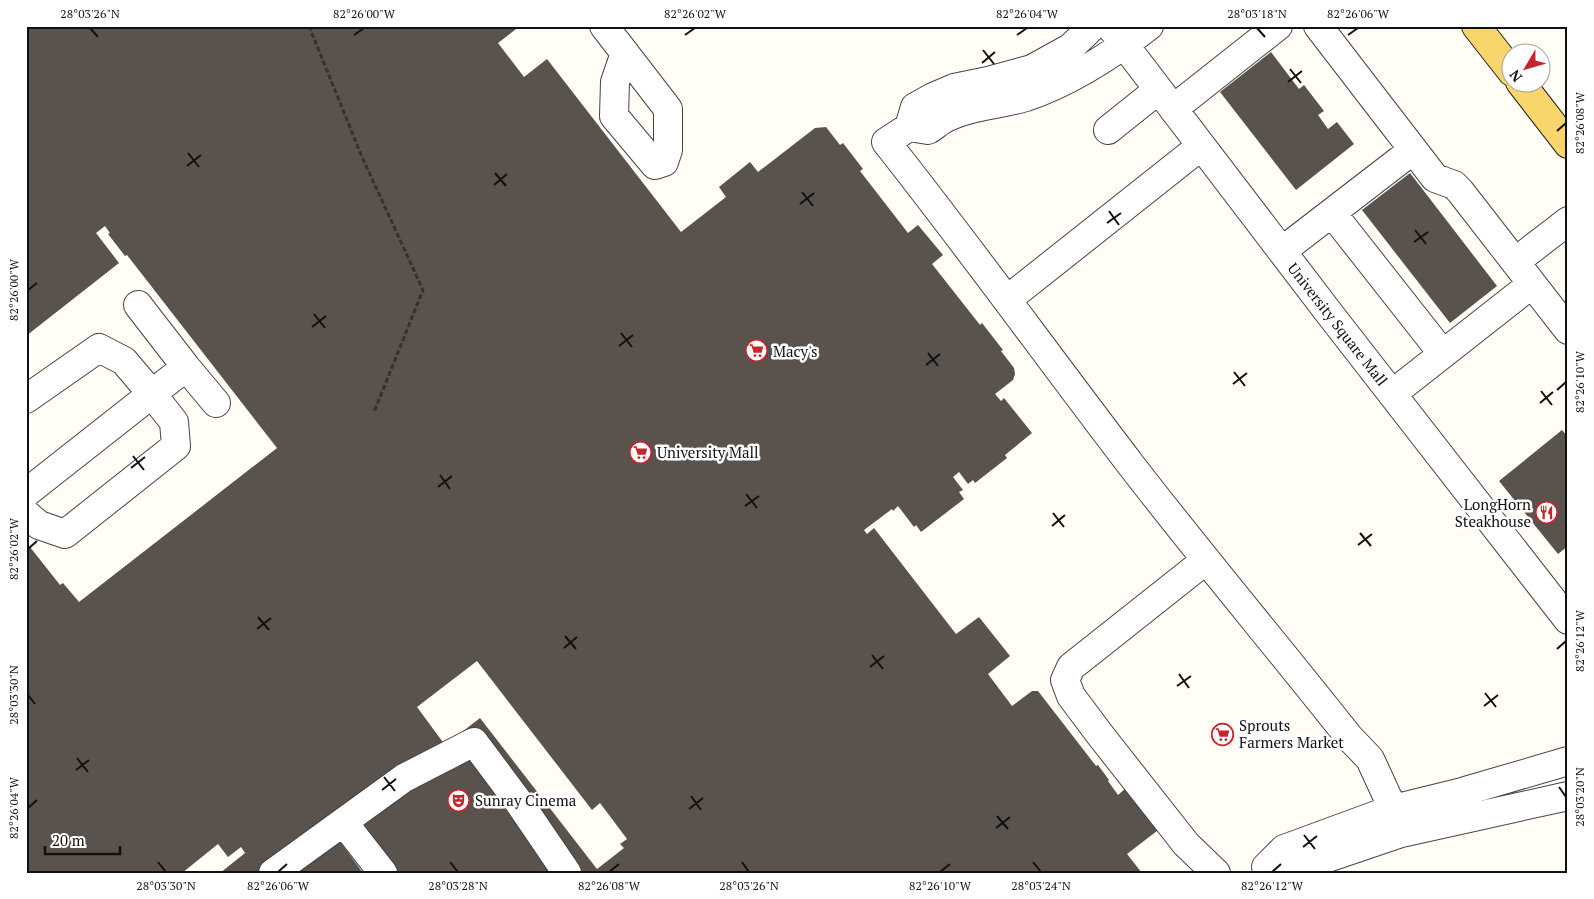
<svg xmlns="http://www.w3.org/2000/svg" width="1594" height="899" font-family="'PT Serif',serif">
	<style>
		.building { fill: #5a524d; fill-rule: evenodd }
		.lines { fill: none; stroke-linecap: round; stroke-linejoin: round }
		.minor-casing { stroke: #444; stroke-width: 30 }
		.major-casing { stroke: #222; stroke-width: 30 }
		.path { stroke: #333; stroke-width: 3; stroke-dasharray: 5 2.5; stroke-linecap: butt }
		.minor { stroke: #fff; stroke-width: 28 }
		.major { stroke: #f9d66b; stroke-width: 28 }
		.ticks { fill: none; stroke: #111; stroke-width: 2 }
		.labels { text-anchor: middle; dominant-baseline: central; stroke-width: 5; stroke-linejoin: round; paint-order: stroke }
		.street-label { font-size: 15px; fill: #111; stroke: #fff }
		.poi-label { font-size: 15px; fill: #111; stroke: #fff; text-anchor: start }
		.neatline { fill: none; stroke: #111; stroke-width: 2 }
		.ticks-label { font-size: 12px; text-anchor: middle; fill: #111 }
	</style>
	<rect width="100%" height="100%" fill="#fffdf5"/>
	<!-- building -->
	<path class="building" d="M26,26h494l-22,17 26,34 23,-18 134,173 45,-35 -7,-10 31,-25 8,10 57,-44 11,-1 14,18 3,-2 20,26 -3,2 48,62 10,-8 25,30 -11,9 48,61 2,-2 21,27 -2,1 13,17 1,6 -2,6 -18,14 6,7 3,-3 28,35 -27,22 2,3 -32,25 -2,-3 -5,4 -9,-12 -6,5 10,13 -4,2 5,7 -43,33 -5,-7 -2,2 -16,-21 -5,5 -1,-2 -28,21 3,4 7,-6 82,106 23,-17 31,39 -22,18 24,32 20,-15h6l58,75 2,-1 11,15 -1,1 10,14 15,-13 33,42 -39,30 15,19h-498l-2,-2 -2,2h-243l-44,-57 -20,16 30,41h-143l40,-32 -15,12 -4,-6 -13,10 -10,-13 -36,29h-156v-262l2,-1 -2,-2v-66l34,43 3,-2 16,19 198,-154 -150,-193 -2,1 -17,-22 2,-1 -5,-7 -9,7 23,30 -93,73zM477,661l115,149 8,-7 27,36 -7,5 4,4 -27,21 -117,-151 -35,27 -28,-38z
		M1271,52l28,37 5,-4 20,26 -6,4 10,14 9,-7 17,22 -58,46 -76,-98z
		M1410,173l87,113 -47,37 -88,-113z
		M1562,430l6,7v109l-10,8 -59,-73z"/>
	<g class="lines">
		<defs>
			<path id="minor" d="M604,26l64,83v41l-4,12 -9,3 -41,-49 1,-34 10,-29
				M1093,26l-23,22 -38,21 -44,12 -34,7 -21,9 -18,10 -6,20 -23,15c84,106 163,216 245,323 71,92 146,181 218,272l21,22 23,50 8,24
				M1110,26l219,287 239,307
				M1318,26l117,152 19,7 6,6 108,139
				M1173,109l105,-83
				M909,127l19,3c5,-3 11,-8 16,-11 24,-13 56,-14 82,-22 45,-15 86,-42 123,-71
				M1108,130l50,-40
				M1332,213l111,141
				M1282,251l131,-101
				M1515,262l53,-41
				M1008,299l193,-153
				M186,367l30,36
				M1392,394l140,-110
				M26,399l73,-51 25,13 28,33 22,28 2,24 -111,88 -26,-9 -13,-11
				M26,493l160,-126 -48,-62
				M1206,560l-135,107 -6,13 6,16 30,40 85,108 30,29
				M1568,761l-106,31 -69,17 -109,40 -18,18 26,3 109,-37 167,-37
				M344,823l39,50
				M273,873l131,-95 70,-36 44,59 49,72"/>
			<path id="major" d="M1476,26l36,46
				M1520,82l48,62"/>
		</defs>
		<!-- minor casing -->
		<use href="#minor" class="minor-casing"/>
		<!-- major casing -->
		<use href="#major" class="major-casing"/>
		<!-- path -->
		<path class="path" d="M309,26l53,131 61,133 -49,122"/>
		<!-- minor -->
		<use href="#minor" class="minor"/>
		<!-- major -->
		<use href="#major" class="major"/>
	</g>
	<!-- ticks -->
	<path class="ticks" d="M90,28l8,9M1257,28l8,9M354,35l10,-7M685,35l10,-7M1017,35l10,-7M1348,35l10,-7M983,50l11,14M982,63l13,-11M1290,69l11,14M1288,82l14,-11M1557,131l9,-8M188,153l11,14M187,166l14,-11M495,173l11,13M494,185l13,-11M802,192l11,14M800,204l14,-11M1109,211l10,14M1107,223l14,-10M1415,230l11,14M1414,242l14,-10M28,290l9,-7M314,314l11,14M312,327l14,-11M621,333l11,14M619,346l14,-11M928,353l10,13M926,365l14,-11M1234,372l11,14M1233,384l14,-11M1557,390l9,-8M1541,391l11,14M1540,403l13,-11M133,456l11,14M131,468l14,-11M440,475l10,14M438,487l14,-11M746,494l11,14M745,506l14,-10M1053,513l11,14M1052,526l13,-11M1360,533l11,13M1358,545l14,-11M28,549l9,-8M258,617l11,13M257,629l14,-11M565,636l11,13M564,648l13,-11M1557,649l9,-8M872,655l11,14M870,667l14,-11M1179,674l10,14M1177,686l14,-10M1485,693l11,14M28,695l7,9M1484,706l14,-11M77,758l11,14M76,770l13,-10M384,777l11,14M1559,787l7,10M382,790l14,-11M691,796l10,14M28,808l9,-8M689,809l14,-11M997,816l11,13M996,828l14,-11M1304,835l11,14M1303,847l14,-11M158,862l8,10M450,862l8,10M742,862l7,10M1033,862l8,10M278,872l9,-8M609,872l10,-8M940,872l10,-8M1272,872l9,-8"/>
	<!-- icons -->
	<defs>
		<symbol id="supermarket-ring" viewBox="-11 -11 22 22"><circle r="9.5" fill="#fff" stroke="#c4262e" stroke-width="1.5"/><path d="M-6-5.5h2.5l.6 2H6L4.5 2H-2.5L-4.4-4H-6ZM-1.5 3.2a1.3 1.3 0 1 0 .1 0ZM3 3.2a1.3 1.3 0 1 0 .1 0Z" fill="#c4262e"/></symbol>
		<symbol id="restaurant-ring" viewBox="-11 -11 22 22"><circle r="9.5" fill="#fff" stroke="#c4262e" stroke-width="1.5"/><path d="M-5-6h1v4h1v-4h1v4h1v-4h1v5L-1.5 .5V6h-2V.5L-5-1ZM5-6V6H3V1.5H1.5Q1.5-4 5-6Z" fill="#c4262e"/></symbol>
		<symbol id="theatre-ring" viewBox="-11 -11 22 22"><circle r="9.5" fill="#fff" stroke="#c4262e" stroke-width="1.5"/><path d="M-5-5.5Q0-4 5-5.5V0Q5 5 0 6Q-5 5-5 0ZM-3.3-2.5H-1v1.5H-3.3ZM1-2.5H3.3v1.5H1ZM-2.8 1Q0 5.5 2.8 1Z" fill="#c4262e"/></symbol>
	</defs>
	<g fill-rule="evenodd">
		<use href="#supermarket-ring" x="744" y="338" width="25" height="25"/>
		<use href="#supermarket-ring" x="628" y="440" width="25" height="25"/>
		<use href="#restaurant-ring" x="1534" y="500" width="25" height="25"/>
		<use href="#supermarket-ring" x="1210" y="722" width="25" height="25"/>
		<use href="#theatre-ring" x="446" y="788" width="25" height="25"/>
	</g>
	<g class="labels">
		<!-- street labels -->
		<g class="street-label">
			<text transform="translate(1338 324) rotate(52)">University Square Mall</text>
		</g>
		<!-- poi labels -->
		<g class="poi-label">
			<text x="773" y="351">Macy's</text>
			<text x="657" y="452">University Mall</text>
			<text x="1531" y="504" text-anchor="end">LongHorn<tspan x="1531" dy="17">Steakhouse</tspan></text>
			<text x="1239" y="725">Sprouts<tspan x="1239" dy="17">Farmers Market</tspan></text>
			<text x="475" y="800">Sunray Cinema</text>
		</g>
	</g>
	<!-- border -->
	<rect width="1594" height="899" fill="none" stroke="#ffffff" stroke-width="55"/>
	<!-- north arrow -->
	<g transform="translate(1526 68) rotate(232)"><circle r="24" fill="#ffffff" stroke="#a0a0a0"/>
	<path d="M0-4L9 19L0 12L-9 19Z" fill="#c4262e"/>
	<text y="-8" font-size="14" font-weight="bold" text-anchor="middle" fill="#111111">N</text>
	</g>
	<!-- scale -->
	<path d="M45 846v8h75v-8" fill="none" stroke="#111111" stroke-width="2.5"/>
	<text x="52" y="846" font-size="15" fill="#111111" stroke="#ffffff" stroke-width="4" paint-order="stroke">20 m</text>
	<rect x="28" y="28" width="1538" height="844" class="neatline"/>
	<g class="ticks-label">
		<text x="90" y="18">28°03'26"N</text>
		<text x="364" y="18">82°26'00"W</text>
		<text x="695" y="18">82°26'02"W</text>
		<text x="1027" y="18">82°26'04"W</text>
		<text x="1257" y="18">28°03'18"N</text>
		<text x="1358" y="18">82°26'06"W</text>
		<text transform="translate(1580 123) rotate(-90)" y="4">82°26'08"W</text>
		<text transform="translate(14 290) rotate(-90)" y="4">82°26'00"W</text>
		<text transform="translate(1580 382) rotate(-90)" y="4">82°26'10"W</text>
		<text transform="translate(14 549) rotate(-90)" y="4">82°26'02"W</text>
		<text transform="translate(1580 641) rotate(-90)" y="4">82°26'12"W</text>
		<text transform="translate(14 695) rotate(-90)" y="4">28°03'30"N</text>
		<text transform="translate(1580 797) rotate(-90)" y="4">28°03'20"N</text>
		<text transform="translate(14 808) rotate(-90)" y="4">82°26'04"W</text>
		<text x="166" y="890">28°03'30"N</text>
		<text x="278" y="890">82°26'06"W</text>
		<text x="458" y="890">28°03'28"N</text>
		<text x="609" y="890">82°26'08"W</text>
		<text x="749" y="890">28°03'26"N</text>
		<text x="940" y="890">82°26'10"W</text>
		<text x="1041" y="890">28°03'24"N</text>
		<text x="1272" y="890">82°26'12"W</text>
	</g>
</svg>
